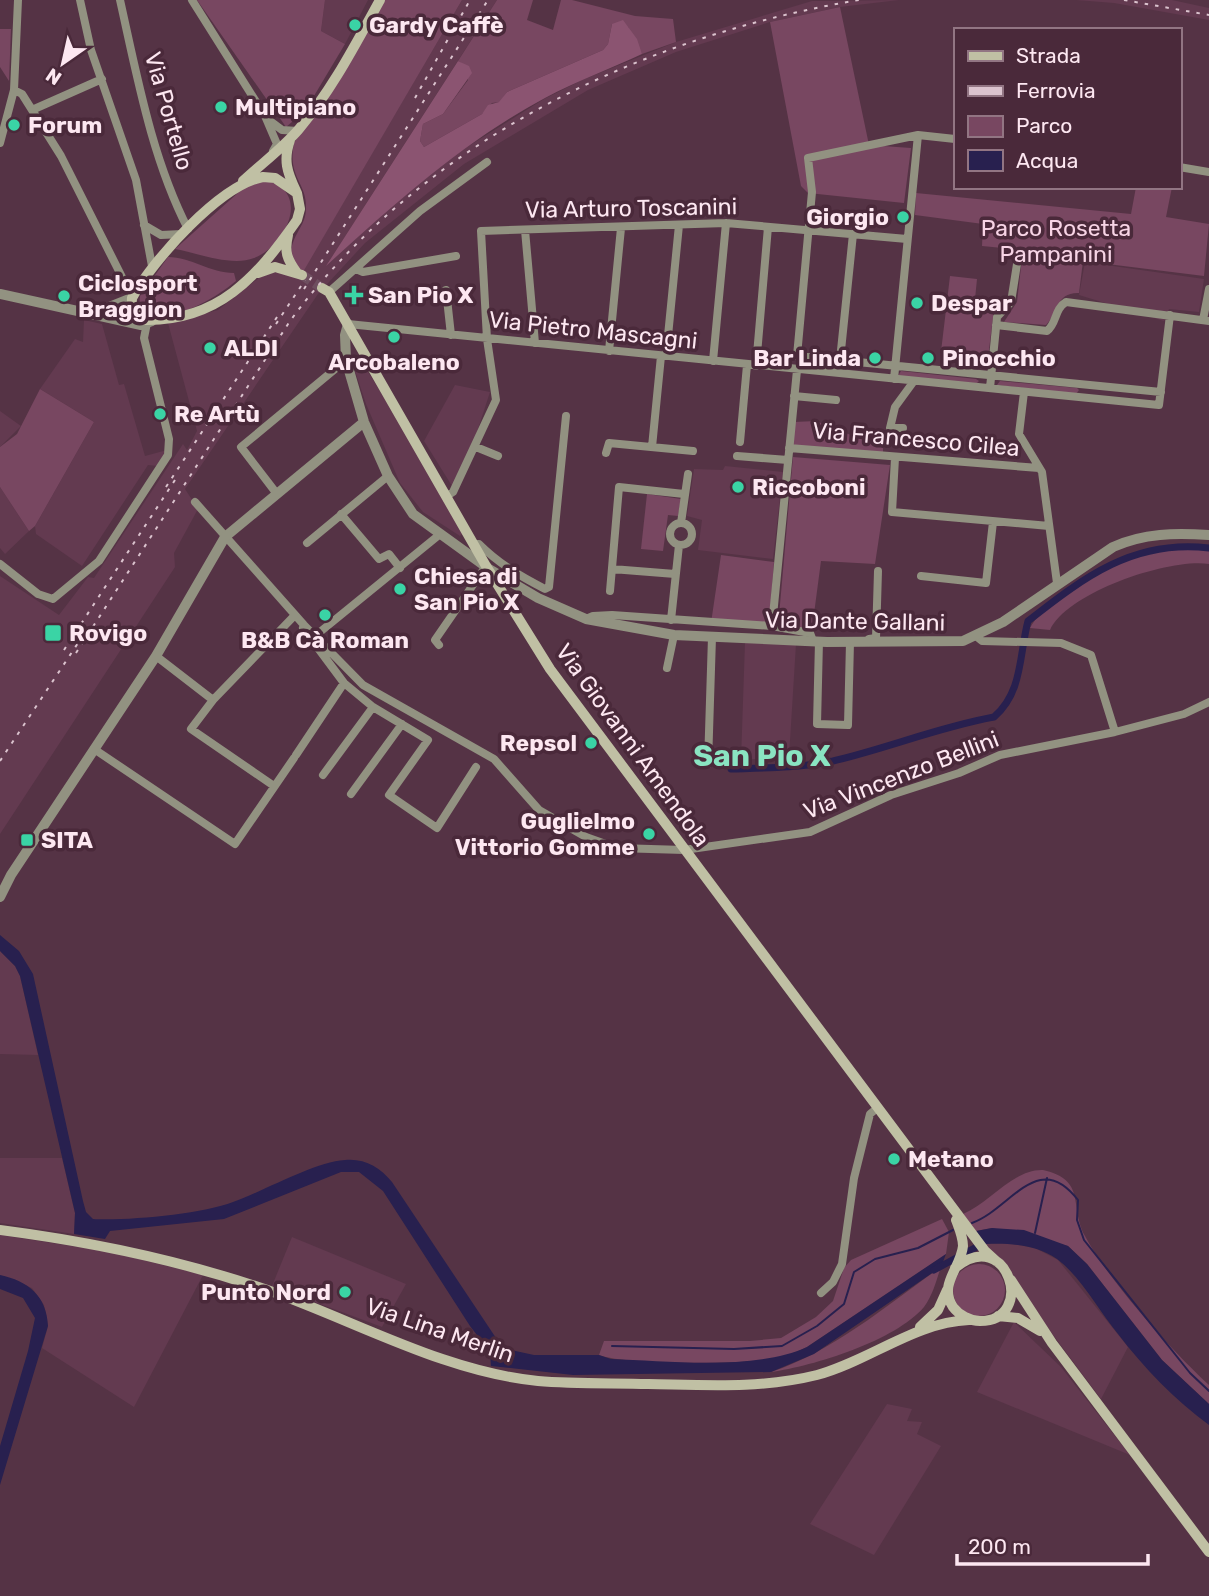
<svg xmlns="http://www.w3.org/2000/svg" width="1209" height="1596" font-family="Rubik,sans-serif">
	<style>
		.built { fill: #633a50 }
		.green { fill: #784761 }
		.forest { fill: #8b5471 }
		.water { fill: #28204f }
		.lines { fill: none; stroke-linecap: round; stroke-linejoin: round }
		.stream { stroke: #28204f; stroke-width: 2 }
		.canal { stroke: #28204f; stroke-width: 7 }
		.secondary-tunnel { stroke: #6e4e5f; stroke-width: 10; stroke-dasharray: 10 5; stroke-linecap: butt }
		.minor { stroke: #929281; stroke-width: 8 }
		.tertiary { stroke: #929281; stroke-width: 10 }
		.secondary { stroke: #c0c0a4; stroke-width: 10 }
		.rail { stroke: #dbc3ce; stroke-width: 2; stroke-dasharray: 3.5 7; stroke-linecap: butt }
		.poi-dot { fill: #3ad4a5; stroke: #4a293a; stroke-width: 2.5 }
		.labels { text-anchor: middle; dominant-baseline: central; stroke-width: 7; stroke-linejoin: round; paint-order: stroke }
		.poi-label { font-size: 23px; font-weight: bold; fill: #fde7f1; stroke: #4a293a; text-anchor: start }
		.street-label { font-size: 23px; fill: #fde7f1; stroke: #4a293a }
		.park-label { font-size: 23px; fill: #f7d4e5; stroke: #4a293a }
		.district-label { font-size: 30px; font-weight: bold; fill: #8ae4c2; stroke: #4a293a }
	</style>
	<rect width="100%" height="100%" fill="#553345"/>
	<!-- built -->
	<path class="built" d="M325,0h43l-23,44 -24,-13z
		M462,0h35l-169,263 71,-64 60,-47 85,-53 38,-19 94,-38 136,-41 87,-1 -59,7 -70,15 -94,30 -88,38 -124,74 -99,79 -47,51 -133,195 13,20 -24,44 1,14 -175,267v-258l59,39 29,-38 6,1 89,-134 4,6 10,-19 -29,-108 50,-13 47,-37 19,-1 14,7z
		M1076,0h96l37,8v12l-95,-17z
		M1085,262l119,17 -5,33 -30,-3 -5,12 -85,-26z
		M84,320l18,4 17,61 5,-1 21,72 22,-6 -9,16 -10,-1 -66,101 -46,-32 -1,-8 59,-104 -54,-33 35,-50 8,3z
		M358,360l4,2 80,129 21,42 -3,3 -37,-24 -23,-29 -34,-79 -11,-33z
		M455,385l35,7 -33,102 -33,-53z
		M0,411l21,15 -21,21z
		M725,466l58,6 -10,87 -75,-9 4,-30 -15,-4 7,-47 29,1z
		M0,487l29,44 -24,23 -5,-6z
		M745,642l51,2 -7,113 -48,3z
		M0,951l15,15 5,10 18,79 -38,-1z
		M0,1158h62l13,55 -1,21 -74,-11z
		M0,1235l111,17 92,23 -69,132 -92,-59 6,-22 -4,-21 -12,-17 -32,-13z
		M292,1237l114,47 -24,43 -110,-41z
		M1007,1243l28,5 23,12 70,87 -27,52 -116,-155z
		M1014,1322l47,45 69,88 -153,-63z
		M887,1404l25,5 -5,12 15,1 -5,12 24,12 -67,109 -64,-31z"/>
	<!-- green -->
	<path class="green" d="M197,0h128l-4,31 24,13 -40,67 -19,16z
		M385,0h77l-159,272 -12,-11c-2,-27 15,-32 15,-53 1,-25 -19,-31 -12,-65z
		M497,0h36l-6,20 26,10 8,-30h11l63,16 38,3 3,23 -34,12 -14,-27 -16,-3 -4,20 -5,6 -96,42 -7,10 -8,1 -10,11 -58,33 -4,-6 3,-17 20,-10 25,-34 -3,-15 -7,-4z
		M840,7l29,138 42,3 -7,55 -96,-10 -7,-7 -31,-164z
		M0,29h11l-2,52 -9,-14z
		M266,181c46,10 20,65 -12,77 -22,9 -57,-5 -79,-9l64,-57 11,-7z
		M1136,187h36l-6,30 43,7 -5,52 -121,-15 -4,32c-23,-1 -21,20 -33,32l-42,-3 13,-20 6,-52 -41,-4 1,-22 -68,-9 1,-22 215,21z
		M168,257c23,0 42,16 66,16l2,8c-23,19 -59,40 -91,33l-6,-6 1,-12z
		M950,276l27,3 -2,20 20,2 -8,65 -47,-6z
		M901,371l75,8 3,2 -3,3 -78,-8z
		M1000,381l77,7 2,2 -3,4 -79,-9z
		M40,389l54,33 -59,104 -6,5 -29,-44v-40l17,-13z
		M816,421l67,27v5l-91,-7 2,-24z
		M793,457l97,8 -15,99 -54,-3 -9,68 -34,-2z
		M647,494l34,5 -3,17 -10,-1 -5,36 -22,-2z
		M1162,546l47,2v16c-40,-6 -141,28 -159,66l-20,-2c22,-38 91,-70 132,-82z
		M721,555l53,7 -5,64 -58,-3z
		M1043,1170c44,10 26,36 42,66 24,45 86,114 124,149v19l-47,-44 -75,-96 -19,-18 -76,-18 -16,3 -13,-17c27,-11 50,-45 80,-44z
		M942,1219l7,13 -3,22 -139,93c-13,6 -26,12 -41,13 -31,4 -142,5 -167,-5l5,-14h146l31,-3 35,-21 17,-16 11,-33 7,-8z
		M953 1290a26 26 0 1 1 52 0a26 26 0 1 1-52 0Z
		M941,1267c-5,14 -8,28 -17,40 -29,34 -110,59 -153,65 63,-21 116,-67 170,-105z"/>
	<!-- forest -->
	<path class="forest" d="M623,20l14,19 5,15c-32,15 -65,27 -97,44 -82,44 -151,106 -219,168l132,-205 11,5 3,7 -29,41 -20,10 -3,17 4,6 58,-33 6,-9 11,-3 8,-10 96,-42 5,-6 4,-20z"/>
	<!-- water -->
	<path class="water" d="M0,935l19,16 14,23 50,227 3,11 7,7c34,2 109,-5 140,-17 31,-11 81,-40 112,-42 19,-2 35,7 47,22l108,162 11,6 23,5h65l12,4c57,2 144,12 196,-12l139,-93 -5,13 -127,87 -43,18 -198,3 -82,-9 -1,-14 -20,-26 -87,-135 -24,-19h-18l-117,47 -114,12 -5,8 -31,-5 1,-21 -55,-237 -5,-10 -15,-15z
		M992,1228l32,2 44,16 19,18 75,96 47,44v21c-34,-25 -65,-57 -91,-91 -19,-23 -37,-57 -61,-75 -21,-15 -48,-16 -72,-15l-9,-13z
		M0,1275c28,6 47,21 48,51l-48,159v-39l28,-95 7,-33 -12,-20 -23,-9z"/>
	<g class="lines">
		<!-- stream -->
		<path class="stream" d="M972,1223c39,-14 66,-75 106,-23l-1,20 7,20 106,133 19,18
			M1035,1233l12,-55
			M612,1346l122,3 48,-3 35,-20 27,-22 10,-32 21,-13 43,-11 35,-18"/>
		<!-- canal -->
		<path class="canal" d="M731,769c34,-1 69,-1 102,-8 55,-13 106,-34 161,-44 29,-25 25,-62 34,-96 56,-44 106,-82 181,-73
			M934,1270l48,-26"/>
		<!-- secondary-tunnel -->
		<path class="secondary-tunnel" d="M302,275l20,13"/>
		<!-- minor -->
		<path class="minor" d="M80,0l11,50 45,130 16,86
			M120,0c17,76 32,159 68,229
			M192,0l73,116 12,28 -4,7
			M14,90l8,4 39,62 63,125 13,8
			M32,110l70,-31
			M270,121l12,9 16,1
			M955,139l-37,-4 -110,23 4,34 -15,164 364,36
			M0,143l14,-53 4,-90
			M1179,167l30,5
			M144,225l17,10 21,-1
			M525,230l10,113
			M356,269l7,3 93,-16
			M446,290l5,45
			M329,292l91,-81 67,-49
			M1203,320l6,-31
			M348,324l811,81 11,-90
			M996,325l51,6c10,-7 7,-22 19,-29l143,19
			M609,351l12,-123
			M666,356l13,-131
			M840,360l13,-126
			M713,361l13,-138
			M756,366l12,-139
			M894,379l24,-244
			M990,388l7,-71 14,-15 6,-38
			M1024,392l-5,42 23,38 15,111
			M794,396l42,4
			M903,428h-13l5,-21 19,-26
			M740,442l7,-77
			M476,447l22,9
			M652,447l9,-91
			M789,448l250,20
			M606,453l3,-10 84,8
			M737,456l51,4
			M895,458l-3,54 157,14
			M277,494l-36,-47 105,-87
			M447,496l6,-4 43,-92 -9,-61 -6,-108 245,-8 181,16
			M195,502l109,123 59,60 131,74 45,51 47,27 31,11 67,2 126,-18 81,-37 68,-22 41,-18 115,-23 69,-18 25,-12
			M341,514l38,45 10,-5 11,14
			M681,523l7,-49
			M670 534a11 11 0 1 1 22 0a11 11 0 1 1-22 0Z
			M307,543l81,-67
			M474,544h5c20,20 41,32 66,45l4,-2 17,-171
			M0,564l38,30 15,5 46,-38 69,-106 1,-16 -25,-101 3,-15
			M612,569l63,5
			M921,576l65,7 7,-61
			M610,591l9,-104 65,7
			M586,619l7,-3 19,-1 160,11 38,7 3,8
			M671,620l8,-75
			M772,626l25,-256
			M303,628l41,55 29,24 55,33 -39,55 48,33 39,-61
			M315,636l124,-101
			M977,637l5,4 79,2 30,12 24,77
			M869,639l7,-1 2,-67
			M819,641l-2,83 31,1 2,-83 6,-1
			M439,645l-4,-5 51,-74
			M156,656l57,44
			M667,668l7,-33
			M94,749l141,95 59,-86
			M296,755l48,-72
			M708,764l4,-127
			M323,775l50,-68
			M274,786l-83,-57 22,-29 82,-85
			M351,794l51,-70
			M821,1293l12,-11 9,-18 12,-86 16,-64 6,-5"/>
		<!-- tertiary -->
		<path class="tertiary" d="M0,294l141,31 11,-4
			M85,311l17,-1 30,-12
			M348,324l-3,11 1,25 18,62 24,54 25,38 76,55 49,29 48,21 88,16 153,7 136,-1 40,-19 110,-75c31,-14 62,-14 96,-12
			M0,897l11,-22 145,-219 69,-119 139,-115"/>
		<!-- secondary -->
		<path class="secondary" d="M290,140c-7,20 -3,32 6,51
			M263,177l12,1 22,15 3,16 -3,11c-40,57 -79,102 -154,100 -8,-6 -12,-12 -11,-22 21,-38 88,-113 131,-121z
			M243,181c18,-17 40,-33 56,-52 33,-39 56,-84 81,-129
			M288,235c-4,17 -1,24 9,38
			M258,273l17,-6 27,8
			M322,288l7,4 157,274 64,103 435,582 11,10
			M0,1230c93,12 184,31 273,62 86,31 173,80 265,89 36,3 74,2 110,3 57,1 113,5 169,-9 52,-14 98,-53 152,-55
			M955,1268c53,-44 82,53 25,53 -10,0 -21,-6 -27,-14 -15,-23 8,-39 10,-61 0,-9 -4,-18 -7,-26
			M1011,1280l41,63 157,209
			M998,1316l20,2 22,13
			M920,1327l18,-17 9,-20"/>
		<!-- rail -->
		<path class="rail" d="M1124,0l85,15
			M415,98l55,-98
			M304,289l184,-289
			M276,324l29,-44
			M166,487l113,-173
			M64,650l111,-170
			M76,653l214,-332c133,-180 352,-285 569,-321
			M0,761l78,-118"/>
	</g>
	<!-- markers -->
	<g class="poi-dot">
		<circle cx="355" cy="25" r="7"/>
		<circle cx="221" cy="107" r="7"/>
		<circle cx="14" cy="125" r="7"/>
		<circle cx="903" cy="217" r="7"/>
		<path d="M350.5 284.5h7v7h7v7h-7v7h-7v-7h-7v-7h7z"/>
		<circle cx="64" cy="296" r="7"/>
		<circle cx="917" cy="303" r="7"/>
		<circle cx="394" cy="337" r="7"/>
		<circle cx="210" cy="348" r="7"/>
		<circle cx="875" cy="358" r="7"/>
		<circle cx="928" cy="358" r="7"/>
		<circle cx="160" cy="414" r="7"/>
		<circle cx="738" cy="487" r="7"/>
		<circle cx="400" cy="589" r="7"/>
		<circle cx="325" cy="615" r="7"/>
		<rect x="44" y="624" width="18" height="18" rx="3.5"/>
		<circle cx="591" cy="743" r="7"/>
		<circle cx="649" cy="834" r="7"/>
		<rect x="20" y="833" width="14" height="14" rx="3.5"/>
		<circle cx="894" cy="1159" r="7"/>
		<circle cx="345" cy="1292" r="7"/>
	</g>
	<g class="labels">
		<!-- poi labels -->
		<g class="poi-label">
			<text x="369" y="25">Gardy Caffè</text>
			<text x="235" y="107">Multipiano</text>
			<text x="28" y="125">Forum</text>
			<text x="889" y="217" text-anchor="end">Giorgio</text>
			<text x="78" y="283">Ciclosport<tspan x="78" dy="26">Braggion</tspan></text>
			<text x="368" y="295">San Pio X</text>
			<text x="931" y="303">Despar</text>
			<text x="224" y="348">ALDI</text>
			<text x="861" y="358" text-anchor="end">Bar Linda</text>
			<text x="942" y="358">Pinocchio</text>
			<text x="394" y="362" text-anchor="middle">Arcobaleno</text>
			<text x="174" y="414">Re Artù</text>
			<text x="752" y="487">Riccoboni</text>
			<text x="414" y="576">Chiesa di<tspan x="414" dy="26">San Pio X</tspan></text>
			<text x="69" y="633">Rovigo</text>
			<text x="325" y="640" text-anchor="middle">B&amp;B Cà Roman</text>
			<text x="577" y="743" text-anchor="end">Repsol</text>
			<text x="635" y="821" text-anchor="end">Guglielmo<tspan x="635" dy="26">Vittorio Gomme</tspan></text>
			<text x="41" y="840">SITA</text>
			<text x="908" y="1159">Metano</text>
			<text x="331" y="1292" text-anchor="end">Punto Nord</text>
		</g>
		<!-- street labels -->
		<g class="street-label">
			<text transform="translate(169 111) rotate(74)">Via Portello</text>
			<text transform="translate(631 208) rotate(-1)">Via Arturo Toscanini</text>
			<text transform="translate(593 330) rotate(6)">Via Pietro Mascagni</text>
			<text transform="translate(916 439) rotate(5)">Via Francesco Cilea</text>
			<text transform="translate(855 621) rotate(1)">Via Dante Gallani</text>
			<text transform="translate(633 745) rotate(54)">Via Giovanni Amendola</text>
			<text transform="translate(901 775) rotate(-21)">Via Vincenzo Bellini</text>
			<text transform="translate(440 1330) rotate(19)">Via Lina Merlin</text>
		</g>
		<!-- park labels -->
		<g class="park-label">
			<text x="1056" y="228">Parco Rosetta<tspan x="1056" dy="26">Pampanini</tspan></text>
		</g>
		<!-- district labels -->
		<g class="district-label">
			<text x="762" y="756">San Pio X</text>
		</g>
	</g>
	<!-- legend -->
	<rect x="954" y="28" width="228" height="161" fill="#4a293a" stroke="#927583" stroke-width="2"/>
	<rect x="968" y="51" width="35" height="10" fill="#c0c0a4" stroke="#927583" stroke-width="2"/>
	<text x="1016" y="63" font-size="21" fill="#fde7f1">Strada</text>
	<rect x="968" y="86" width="35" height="10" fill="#dbc3ce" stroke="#927583" stroke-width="2"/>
	<text x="1016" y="98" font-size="21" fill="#fde7f1">Ferrovia</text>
	<rect x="968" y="116" width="35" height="21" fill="#784761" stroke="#927583" stroke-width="2"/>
	<text x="1016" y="133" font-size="21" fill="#fde7f1">Parco</text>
	<rect x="968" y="150" width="35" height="21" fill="#28204f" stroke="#927583" stroke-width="2"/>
	<text x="1016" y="168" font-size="21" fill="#fde7f1">Acqua</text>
	<!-- north arrow -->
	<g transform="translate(63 63) rotate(214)" stroke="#4a293a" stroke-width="5" paint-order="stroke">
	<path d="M0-5L12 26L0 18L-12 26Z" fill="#fde7f1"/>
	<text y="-10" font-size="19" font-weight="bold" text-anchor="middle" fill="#fde7f1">N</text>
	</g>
	<!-- scale -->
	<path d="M957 1554v10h191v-10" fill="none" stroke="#fde7f1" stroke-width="3.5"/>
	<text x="968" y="1554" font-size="21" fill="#fde7f1" stroke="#4a293a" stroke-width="5" paint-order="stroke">200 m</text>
</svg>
